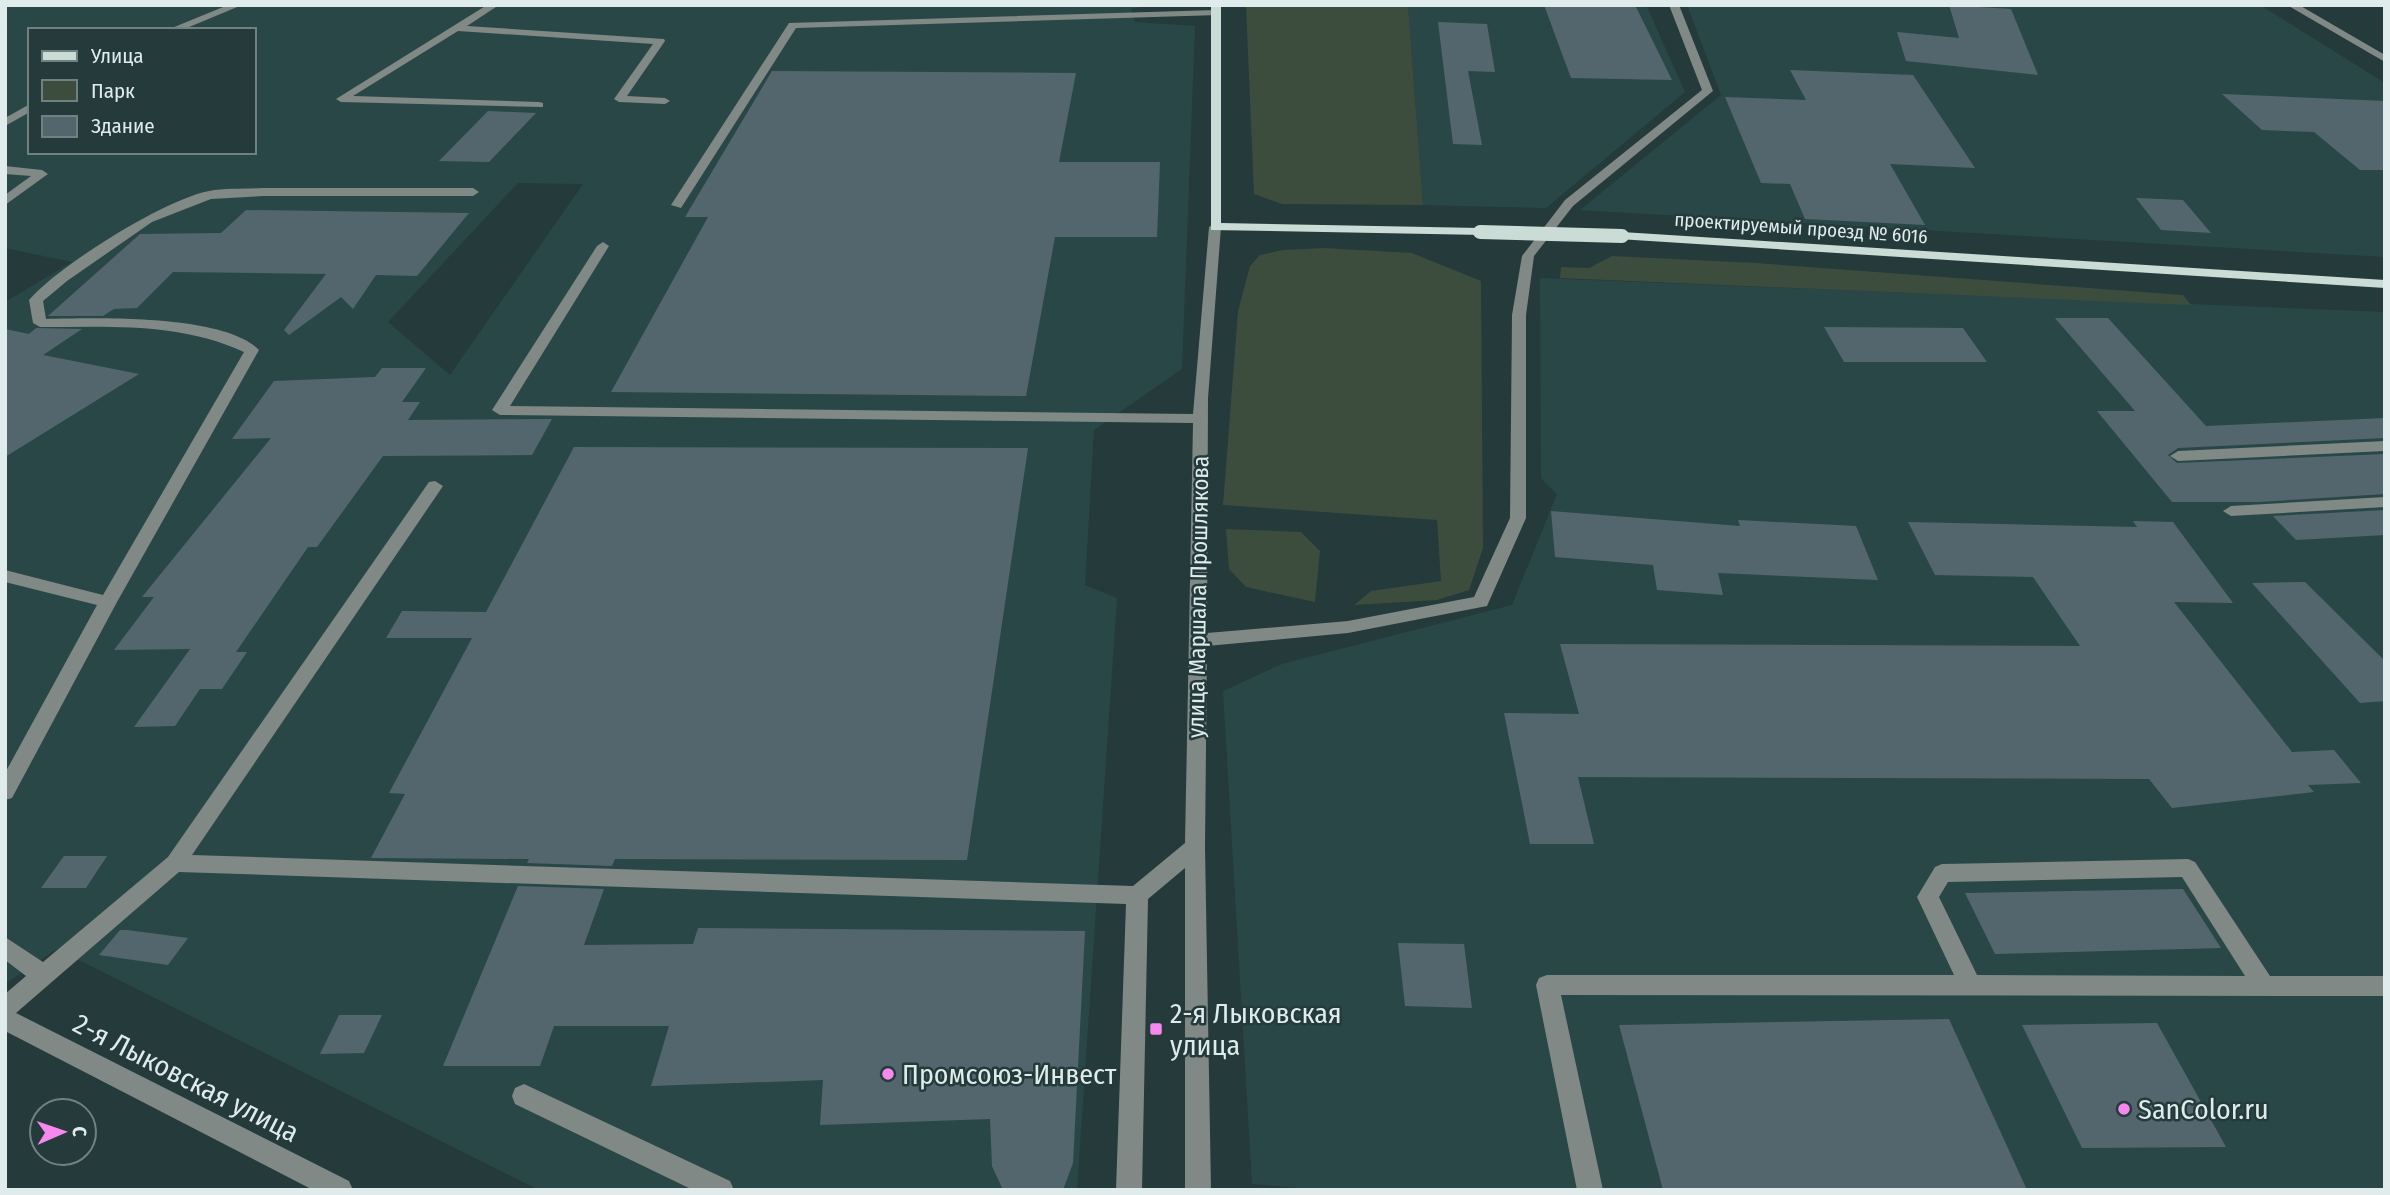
<svg xmlns="http://www.w3.org/2000/svg" width="2390" height="1195" font-family="'Fira Sans Condensed',sans-serif">
	<style>
		.built { fill: #2a4748; fill-rule: evenodd }
		.green { fill: #3d4d3d }
		.building { fill: #53666e }
		.lines { fill: none; stroke-linecap: round; stroke-linejoin: round }
		.minor { fill: #808985; fill-rule: evenodd }
		.major { fill: #cadcd5; fill-rule: evenodd }
		.major-bridge { stroke: #cadcd5; stroke-width: 14 }
		.poi-dot { fill: #f689ee; stroke: #253a3a; stroke-width: 2.5 }
		.labels { text-anchor: middle; dominant-baseline: central; stroke-width: 5; stroke-linejoin: round; paint-order: stroke }
		.far-street-label { font-size: 19px; fill: #e0ecec; stroke: #253a3a }
		.street-label { font-size: 23px; fill: #e0ecec; stroke: #253a3a }
		.near-poi-label { font-size: 28px; fill: #e0ecec; stroke: #253a3a; text-anchor: start }
		.near-street-label { font-size: 28px; fill: #e0ecec; stroke: #253a3a }
	</style>
	<rect width="100%" height="100%" fill="#253a3a"/>
	<!-- built -->
	<path class="built" d="M5,5h1146l-20,4 4,13 60,4 -13,343 -88,61 -9,155 32,13 -40,592h-538l-482,-241 -52,35v-682l67,-40 -67,-14zM30,30h224v122h-224zM518,183l65,1 -133,191 -62,-53z
		M1408,5h238l39,87 -139,116 -123,-3z
		M1687,5h573l125,78v174l-805,-47 141,-115z
		M1540,278l845,34v878h-1066l-67,-6 -29,-493 59,-27 230,-59 45,-111 -16,-16z"/>
	<!-- green -->
	<path class="green" d="M1246,5h162l15,200 -141,-1 -28,-10z
		M1325,248l87,5 69,28 2,267 -14,42 -32,10 -83,5 17,-14 70,-10 -4,-61 -214,-15 15,-194 12,-45 10,-11 23,-5z
		M1612,256l144,7 427,32 8,10 -631,-27 1,-11 28,1z
		M1226,529l75,3 19,19 -5,51 -69,-15 -17,-18z"/>
	<!-- building -->
	<path class="building" d="M1544,5h91l37,75 -101,-2z
		M1949,5l62,4 27,66 -132,-14 -9,-29 62,6z
		M1438,22l49,2 8,48 -27,-1 14,74 -29,-1z
		M1790,70l123,5 62,93 -85,-4 35,61 -120,-6 -15,-35 -29,-1 -36,-86 81,3z
		M772,71l304,2 -17,89h101l-3,75h-102l-29,159 -415,-4 97,-175h-23z
		M2222,94l163,7v69h-25l-46,-38 -52,-2z
		M488,111l48,2 -47,49 -50,-1z
		M2136,198l47,2 28,33 -50,-3z
		M246,210l223,3 -52,63 -41,-1 -23,34 -12,-12 -52,38 -5,-5 42,-56 -153,-2 -36,36 -23,1 -11,7h-55l92,-82 81,-1z
		M2055,318h53l98,108 179,-8v20l-207,10 -10,7 9,8 208,-9v40l-126,8h-87l-75,-91h38z
		M1824,327l139,1 24,34h-143z
		M36,328l46,1 -39,26 96,19 -134,83v-128l24,5z
		M382,368h44l-24,34h18l-12,18 144,-1 -20,36 -149,1 -66,91h-9l-72,105h11l-25,37h-22l-25,37 -41,1 56,-78 -76,1 40,-53h-12l129,-159 -39,1 42,-58 101,-4z
		M574,447l454,1 -61,412 -352,-1 -3,7 -85,-3 2,-4 -158,-1 34,-64 -16,-1 83,-155h-86l16,-27 84,1z
		M2385,510v25l-89,5 -23,-24z
		M1551,511l189,15 -2,-6 118,6 22,54 -160,-7 5,22 -66,-5 -4,-25 -98,-8z
		M2133,521l40,1 60,81 -59,-1 118,150 42,-2 27,33 -53,2 6,7 -142,16 -23,-29 -571,-2 16,67h-64l-26,-131 75,1 -19,-70 520,2 -47,-69 -98,-2 -27,-53 229,5z
		M2305,582l80,79v40l-25,2 -108,-120z
		M64,856h43l-21,32h-45z
		M518,886l86,3 -20,56 109,-1 5,-16 387,3 -12,232 -10,27h-60l-11,-24 -2,-47 -170,6 3,-45 -172,6 18,-60h-115l-14,40h-97z
		M2183,889l38,59 -226,6 -30,-61z
		M120,930h7l61,8 -20,27 -69,-10z
		M1398,943l66,1 8,64 -67,-2z
		M339,1015h43l-18,38 -44,1z
		M1949,1019l78,171h-364l-44,-165z
		M2157,1023l69,124 -144,1 -60,-123z"/>
	<g class="lines">
		<!-- minor -->
		<path class="minor" d="M228,5h14l-60,25h-15z
			M487,5h12l-32,21 197,13 1,2 -38,55 38,2 5,3 -5,3 -46,-2 -5,-3 39,-55 -195,-13 -105,65 186,6 4,1v4l-202,-5 -5,-3z
			M1669,5h10l34,86 -140,115 -39,50 -8,59v203l-39,88 -139,27 -141,13 -2,201 6,343h-26v-322l-37,31 -6,291h-26l10,-286 -947,-32 -163,141 333,168 4,9h-40l-308,-159v-37l21,-18 -21,-16v-23l38,25 125,-105 261,-375 6,-1 8,5 -251,369 941,31 52,-43 8,-420 -693,-8 -8,-5 105,-164 6,-4 6,4 -99,160 683,8 16,-187 6,-4 6,4 -13,171 -1,235 141,-12 126,-24 36,-79 2,-203 10,-59 43,-56 137,-110z
			M2287,5h12l86,50v7z
			M1216,10l3,1v4l-423,13 -115,180 -10,-3 118,-182z
			M30,104v8l-25,14v-8z
			M5,166l37,4 6,4 -43,31v-10l26,-19 -26,-2z
			M263,188h210l6,4 -6,4h-210l-52,3 -59,23 -85,59 -24,20 3,18c49,-1 178,-5 213,31l-142,252 -105,196 -7,2v-27l92,-168 -92,-23v-12l98,25 141,-243c-65,-30 -134,-25 -204,-25l-7,-4 -4,-23c29,-34 136,-101 180,-109 17,-3 36,-2 54,-3z
			M2385,441v10l-207,10 -8,-5 8,-5z
			M2385,497v10l-154,9 -8,-5 8,-5z
			M2188,859l7,3 75,114h115v20l-824,-1 42,195h-26l-41,-205 3,-7 8,-3h407l-37,-78 18,-30 7,-3zM2182,877l63,99 -268,-1 -38,-78 9,-15z
			M524,1084l206,97 4,9h-41l-178,-86 -3,-8 3,-8z"/>
		<!-- major -->
		<path class="major" d="M1211,5h10v218l259,5 6,4 -2,3 -273,-5z
			M1622,232l763,48v8l-767,-49 -2,-3z"/>
		<!-- major-bridge -->
		<path class="major-bridge" d="M1480,232l142,4"/>
	</g>
	<!-- markers -->
	<g class="poi-dot">
		<rect x="1149" y="1022" width="14" height="14" rx="3.5"/>
		<circle cx="888" cy="1074" r="7"/>
		<circle cx="2124" cy="1109" r="7"/>
	</g>
	<g class="labels">
		<!-- far-street labels -->
		<g class="far-street-label">
			<text transform="translate(1801 228) rotate(4)">проектируемый проезд № 6016</text>
		</g>
		<!-- street labels -->
		<g class="street-label">
			<text transform="translate(1198 597) rotate(-89)">улица Маршала Прошлякова</text>
		</g>
		<!-- near-poi labels -->
		<g class="near-poi-label">
			<text x="1170" y="1013">2-я Лыковская<tspan x="1170" dy="32">улица</tspan></text>
			<text x="902" y="1074">Промсоюз-Инвест</text>
			<text x="2138" y="1109">SanColor.ru</text>
		</g>
		<!-- near-street labels -->
		<g class="near-street-label">
			<text transform="translate(186 1078) rotate(27)">2-я Лыковская улица</text>
		</g>
	</g>
	<!-- border -->
	<rect width="2390" height="1195" fill="none" stroke="#e0ecec" stroke-width="14"/>
	<!-- legend -->
	<rect x="28" y="28" width="228" height="126" fill="#253a3a" stroke="#708181" stroke-width="2"/>
	<rect x="42" y="51" width="35" height="10" fill="#cadcd5" stroke="#708181" stroke-width="2"/>
	<text x="91" y="63" font-size="21" fill="#e0ecec">Улица</text>
	<rect x="42" y="80" width="35" height="21" fill="#3d4d3d" stroke="#708181" stroke-width="2"/>
	<text x="91" y="98" font-size="21" fill="#e0ecec">Парк</text>
	<rect x="42" y="116" width="35" height="21" fill="#53666e" stroke="#708181" stroke-width="2"/>
	<text x="91" y="133" font-size="21" fill="#e0ecec">Здание</text>
	<!-- north arrow -->
	<g transform="translate(63 1132) rotate(88)"><circle r="33" fill="#253a3a" stroke="#708181" stroke-width="2"/>
	<path d="M0-5L12 26L0 18L-12 26Z" fill="#f689ee"/>
	<text y="-10" font-size="19" font-weight="bold" text-anchor="middle" fill="#e0ecec">С</text>
	</g>
</svg>
